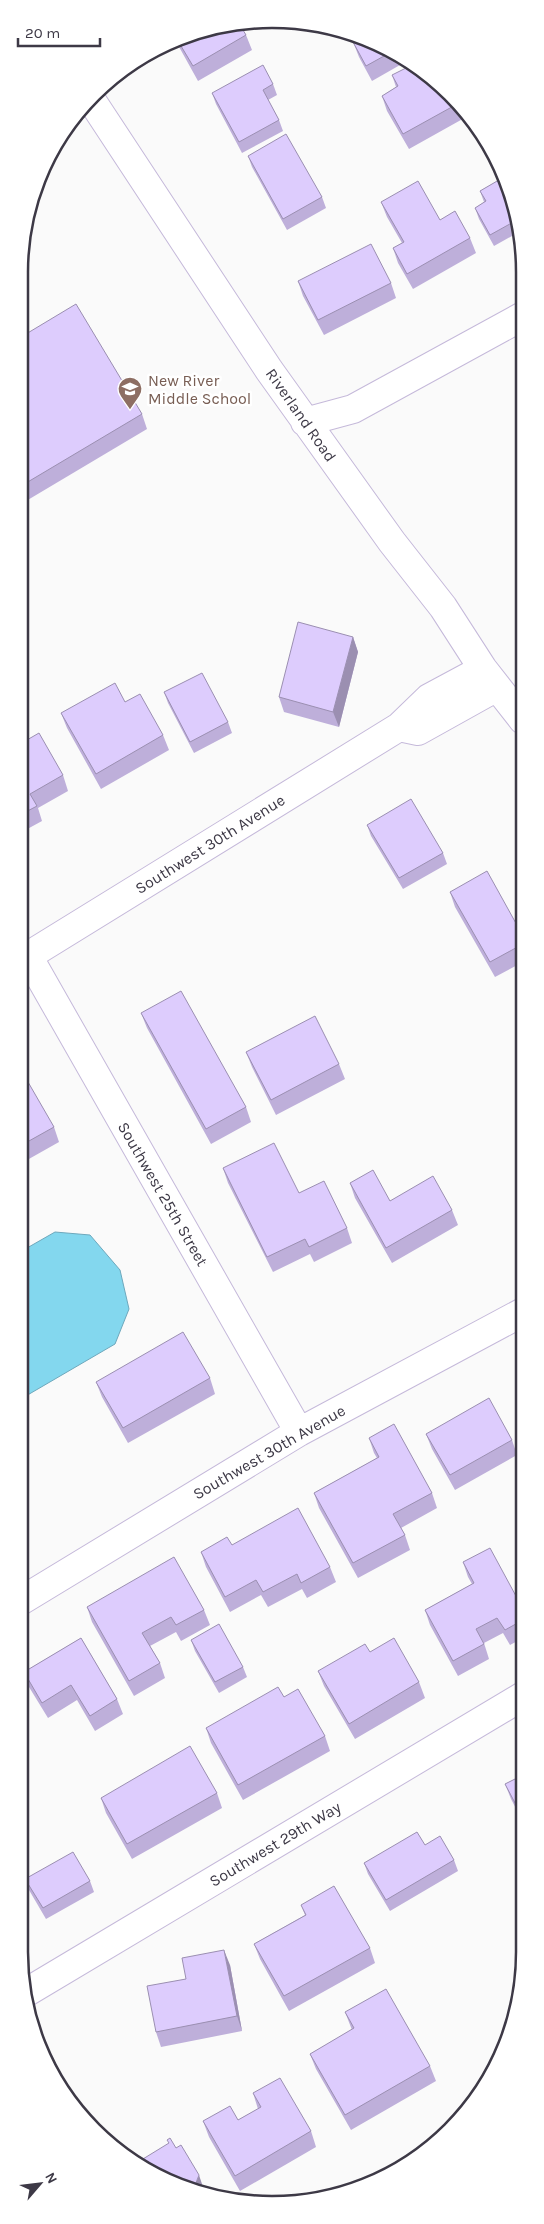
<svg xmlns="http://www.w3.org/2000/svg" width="544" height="2224" font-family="Karla,sans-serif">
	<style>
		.water { fill: #83d7ee; stroke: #6ea8bc }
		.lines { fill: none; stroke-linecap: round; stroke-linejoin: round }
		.minor-casing { stroke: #c5b9da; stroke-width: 30 }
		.minor { stroke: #fff; stroke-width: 28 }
		.wall { fill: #beafda }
		.shaded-wall { fill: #9b8fb1 }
		.building { fill: #ddccfd; stroke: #9b8fb1 }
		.labels { text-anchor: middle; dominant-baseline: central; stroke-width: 5; stroke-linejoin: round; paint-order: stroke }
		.education-label { font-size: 16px; fill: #785e54; stroke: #fff; text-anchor: start }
		.street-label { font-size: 16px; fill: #3d3946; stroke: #fff }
		.rim { fill: none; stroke: #3d3946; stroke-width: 2.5 }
	</style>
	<rect width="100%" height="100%" fill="#fafafa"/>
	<!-- water -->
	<path class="water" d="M55,1232l35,3 30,35 9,39 -14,35 -96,56 1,-148z"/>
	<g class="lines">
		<defs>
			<path id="minor" d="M92,101l177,269 123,172 51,65 40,62 40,51
				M305,422l48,-13 170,-93
				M399,727l19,4 79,-44
				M28,956l271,476
				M20,959l8,-3 371,-229 30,-29 54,-29
				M19,1602l280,-170 224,-120
				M27,1992l496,-296"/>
		</defs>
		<!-- minor casing -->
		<use href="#minor" class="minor-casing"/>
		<!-- minor -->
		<use href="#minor" class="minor"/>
	</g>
	<!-- wall -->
	<path class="wall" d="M207,27l39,8 6,15 -54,31 -20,-36 -12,7 -3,-3z
		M353,42l31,3 23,16 -35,20 -13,-24z
		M392,75l59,18 17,23 -59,33 -22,-38 -5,-15 14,-9z
		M273,84l4,11 -9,5 11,20 4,11 -41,22 -26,-49 -4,-11z
		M248,156l74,41 4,11 -39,22 -35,-63z
		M504,177l17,54 -27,15 -15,-27 -4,-11 9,-6 -4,-11z
		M381,202l59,18 30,18 6,15 -63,36 -15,-26 -5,-15 9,-5 -15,-26z
		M298,281l93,2 5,15 -72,37 -21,-39z
		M21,337l121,77 5,15 -126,75z
		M353,637l5,15 -19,75 -55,-15 -5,-15z
		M164,692l64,30 4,11 -38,20 -26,-50z
		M61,713l102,22 6,15 -68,39 -34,-61z
		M20,744l43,31 5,16 -30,17 4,13 -22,12z
		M367,825l76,28 4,11 -44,25 -32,-53z
		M450,892l73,44v26l-28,15 -40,-70z
		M141,1013l105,94 5,15 -40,22 -64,-116z
		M246,1052l93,12 6,15 -69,36 -24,-48z
		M20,1086l34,41 5,15 -39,22z
		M223,1168l76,25 48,35 5,15 -38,19 -4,-8 -37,18 -45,-89z
		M350,1183l40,18 62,9 6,15 -66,38 -37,-65z
		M210,1378l5,16 -87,49 -26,-46 -6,-15z
		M426,1434l86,6 5,15 -62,35 -23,-41z
		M369,1438l63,55 5,15 -36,20 4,7 5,15 -52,28 -39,-70 -5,-15 63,-35 -3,-5z
		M232,1545l98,22 6,15 -29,16 -5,-9 -34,18 -7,-12 -31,17 -24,-45 -5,-15z
		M463,1562l60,47v29l-13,7 -7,-12 -19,10 5,16 -31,17 -28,-51 -5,-15 47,-26 -4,-7z
		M87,1607l117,3 6,15 -29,16 -5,-9 -26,14 10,17 5,15 -31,18 -42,-74z
		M81,1638l36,61 6,15 -28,17 -18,-31 -29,18 -19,-31 -5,-15z
		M191,1640l52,27 4,10 -28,16 -24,-42z
		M370,1652l49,30 6,16 -70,41 -31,-53 -6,-15z
		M284,1697l41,39 5,15 -87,49 -32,-57 -5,-15z
		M523,1775v47l-12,-23 -6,-15z
		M217,1793l5,15 -90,51 -26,-46 -5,-15z
		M425,1845l29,15 4,11 -68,40 -22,-37 -4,-11z
		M25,1879l65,2 4,11 -48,27 -17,-29z
		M301,1905l69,43 5,15 -86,48 -29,-52 -6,-15 51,-29z
		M523,1921v21l-7,-17z
		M230,1965l12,66 -81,16 -5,-15 30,-53z
		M345,2012l85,54 6,15 -85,49 -35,-61 -6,-15 42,-24z
		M253,2093l58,38 5,16 -76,44 -31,-54 -6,-16 35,-1 20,-11z"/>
	<!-- shaded-wall -->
	<path class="shaded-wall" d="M353,637l5,15 -19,75 -6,-15z
		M224,1950l6,15 12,66 -5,-15z
		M199,2175l5,15v1l-10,-3z"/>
	<!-- building -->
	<path class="building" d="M240,25l6,10 -53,31 -15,-25 29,-14z
		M361,38l23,7 9,6 -27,15 -13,-24z
		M263,65l10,19 -10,6 16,30 -40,22 -27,-49z
		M412,65l39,28 8,10 -56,31 -21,-38 16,-10 -6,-11z
		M286,134l36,63 -39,22 -35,-63z
		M504,177l13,43 -27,15 -15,-27 11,-7 -6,-10z
		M418,181l22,39 15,-9 15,27 -63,36 -14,-26 11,-6 -23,-40z
		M371,244l20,39 -73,37 -20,-39z
		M76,304l66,110 -121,72v-149z
		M298,622l55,15 -20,75 -54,-15z
		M202,673l26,49 -38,20 -26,-50z
		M115,683l10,19 15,-8 23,41 -67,39 -35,-61z
		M39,733l24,42 -33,19 7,12 -17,9v-71z
		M411,799l32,54 -44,25 -32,-53z
		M487,871l36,65v8l-33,18 -40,-70z
		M181,991l65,116 -40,22 -65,-116z
		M315,1016l24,48 -68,36 -25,-48z
		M28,1082l26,45 -34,19v-60z
		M274,1143l25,50 25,-12 23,47 -38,19 -4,-8 -38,18 -44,-89z
		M373,1170l17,31 43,-25 19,34 -66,38 -36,-65z
		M183,1332l27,46 -87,50 -27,-46z
		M489,1398l23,42 -62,35 -24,-41z
		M394,1424l38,69 -39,21 12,21 -52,28 -39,-70 65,-36 -10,-19z
		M298,1508l32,59 -29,16 -4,-9 -34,18 -7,-12 -31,17 -24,-45 26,-15 5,8z
		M490,1548l33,61v11l-18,10 -8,-12 -21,11 8,15 -31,17 -28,-51 49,-27 -11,-21z
		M174,1557l30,53 -28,15 -5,-8 -29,16 18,30 -31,18 -42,-74z
		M219,1624l24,43 -28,15 -24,-42z
		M81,1638l36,61 -27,17 -19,-31 -29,18 -18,-31z
		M394,1638l25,44 -70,42 -31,-53 47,-27 5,8z
		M278,1687l6,10 14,-8 27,47 -87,49 -32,-57z
		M190,1746l27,47 -90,51 -26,-46z
		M523,1775v43l-18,-34z
		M417,1832l8,13 15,-9 14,24 -68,40 -22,-37z
		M73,1852l17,29 -47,27 -18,-29z
		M334,1886l36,62 -86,48 -30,-52 52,-29 -5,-10z
		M523,1921v15l-7,-11z
		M224,1950l13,66 -81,16 -9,-46 39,-7 -4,-21z
		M386,1989l44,77 -85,49 -35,-61 44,-26 -9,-16z
		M280,2078l31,53 -76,45 -32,-55 27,-15 8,14 23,-13 -8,-14z
		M170,2138l6,10 5,-3 18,30 -5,13 -34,-9 -22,-17 31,-19 -2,-3z"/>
	<!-- icons -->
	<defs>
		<symbol id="school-pin" viewBox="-11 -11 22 30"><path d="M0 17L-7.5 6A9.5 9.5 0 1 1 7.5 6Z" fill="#8d6e63" stroke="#fff"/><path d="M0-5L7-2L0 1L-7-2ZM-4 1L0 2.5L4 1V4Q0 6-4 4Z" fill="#fff"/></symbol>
	</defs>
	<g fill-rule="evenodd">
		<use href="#school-pin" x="116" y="375" width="28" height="38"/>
	</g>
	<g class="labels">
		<!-- education labels -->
		<g class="education-label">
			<text x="148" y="380">New River<tspan x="148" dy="18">Middle School</tspan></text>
		</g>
		<!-- street labels -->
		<g class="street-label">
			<text transform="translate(301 415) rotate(55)">Riverland Road</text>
			<text transform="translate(210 844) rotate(-32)">Southwest 30th Avenue</text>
			<text transform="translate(163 1194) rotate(60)">Southwest 25th Street</text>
			<text transform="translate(269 1452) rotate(-30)">Southwest 30th Avenue</text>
			<text transform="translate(275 1844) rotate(-31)">Southwest 29th Way</text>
		</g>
	</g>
	<!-- crop -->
	<path d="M0 0H544V2224H0ZM272 28H272A244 244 0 0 1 516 272V1952A244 244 0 0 1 272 2196H272A244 244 0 0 1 28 1952V272A244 244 0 0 1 272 28Z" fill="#fff" fill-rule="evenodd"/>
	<path class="rim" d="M272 28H272A244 244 0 0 1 516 272V1952A244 244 0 0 1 272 2196H272A244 244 0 0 1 28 1952V272A244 244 0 0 1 272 28Z"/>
	<!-- north arrow -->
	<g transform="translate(40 2184) rotate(62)" stroke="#ffffff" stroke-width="4" paint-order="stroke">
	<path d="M0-4L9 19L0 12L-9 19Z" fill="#3d3946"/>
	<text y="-8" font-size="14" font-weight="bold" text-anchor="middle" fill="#3d3946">N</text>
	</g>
	<!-- scale -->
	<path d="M18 38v8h82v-8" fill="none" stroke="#3d3946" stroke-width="2.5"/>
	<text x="25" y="38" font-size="15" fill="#3d3946" stroke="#ffffff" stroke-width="4" paint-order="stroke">20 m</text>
</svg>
